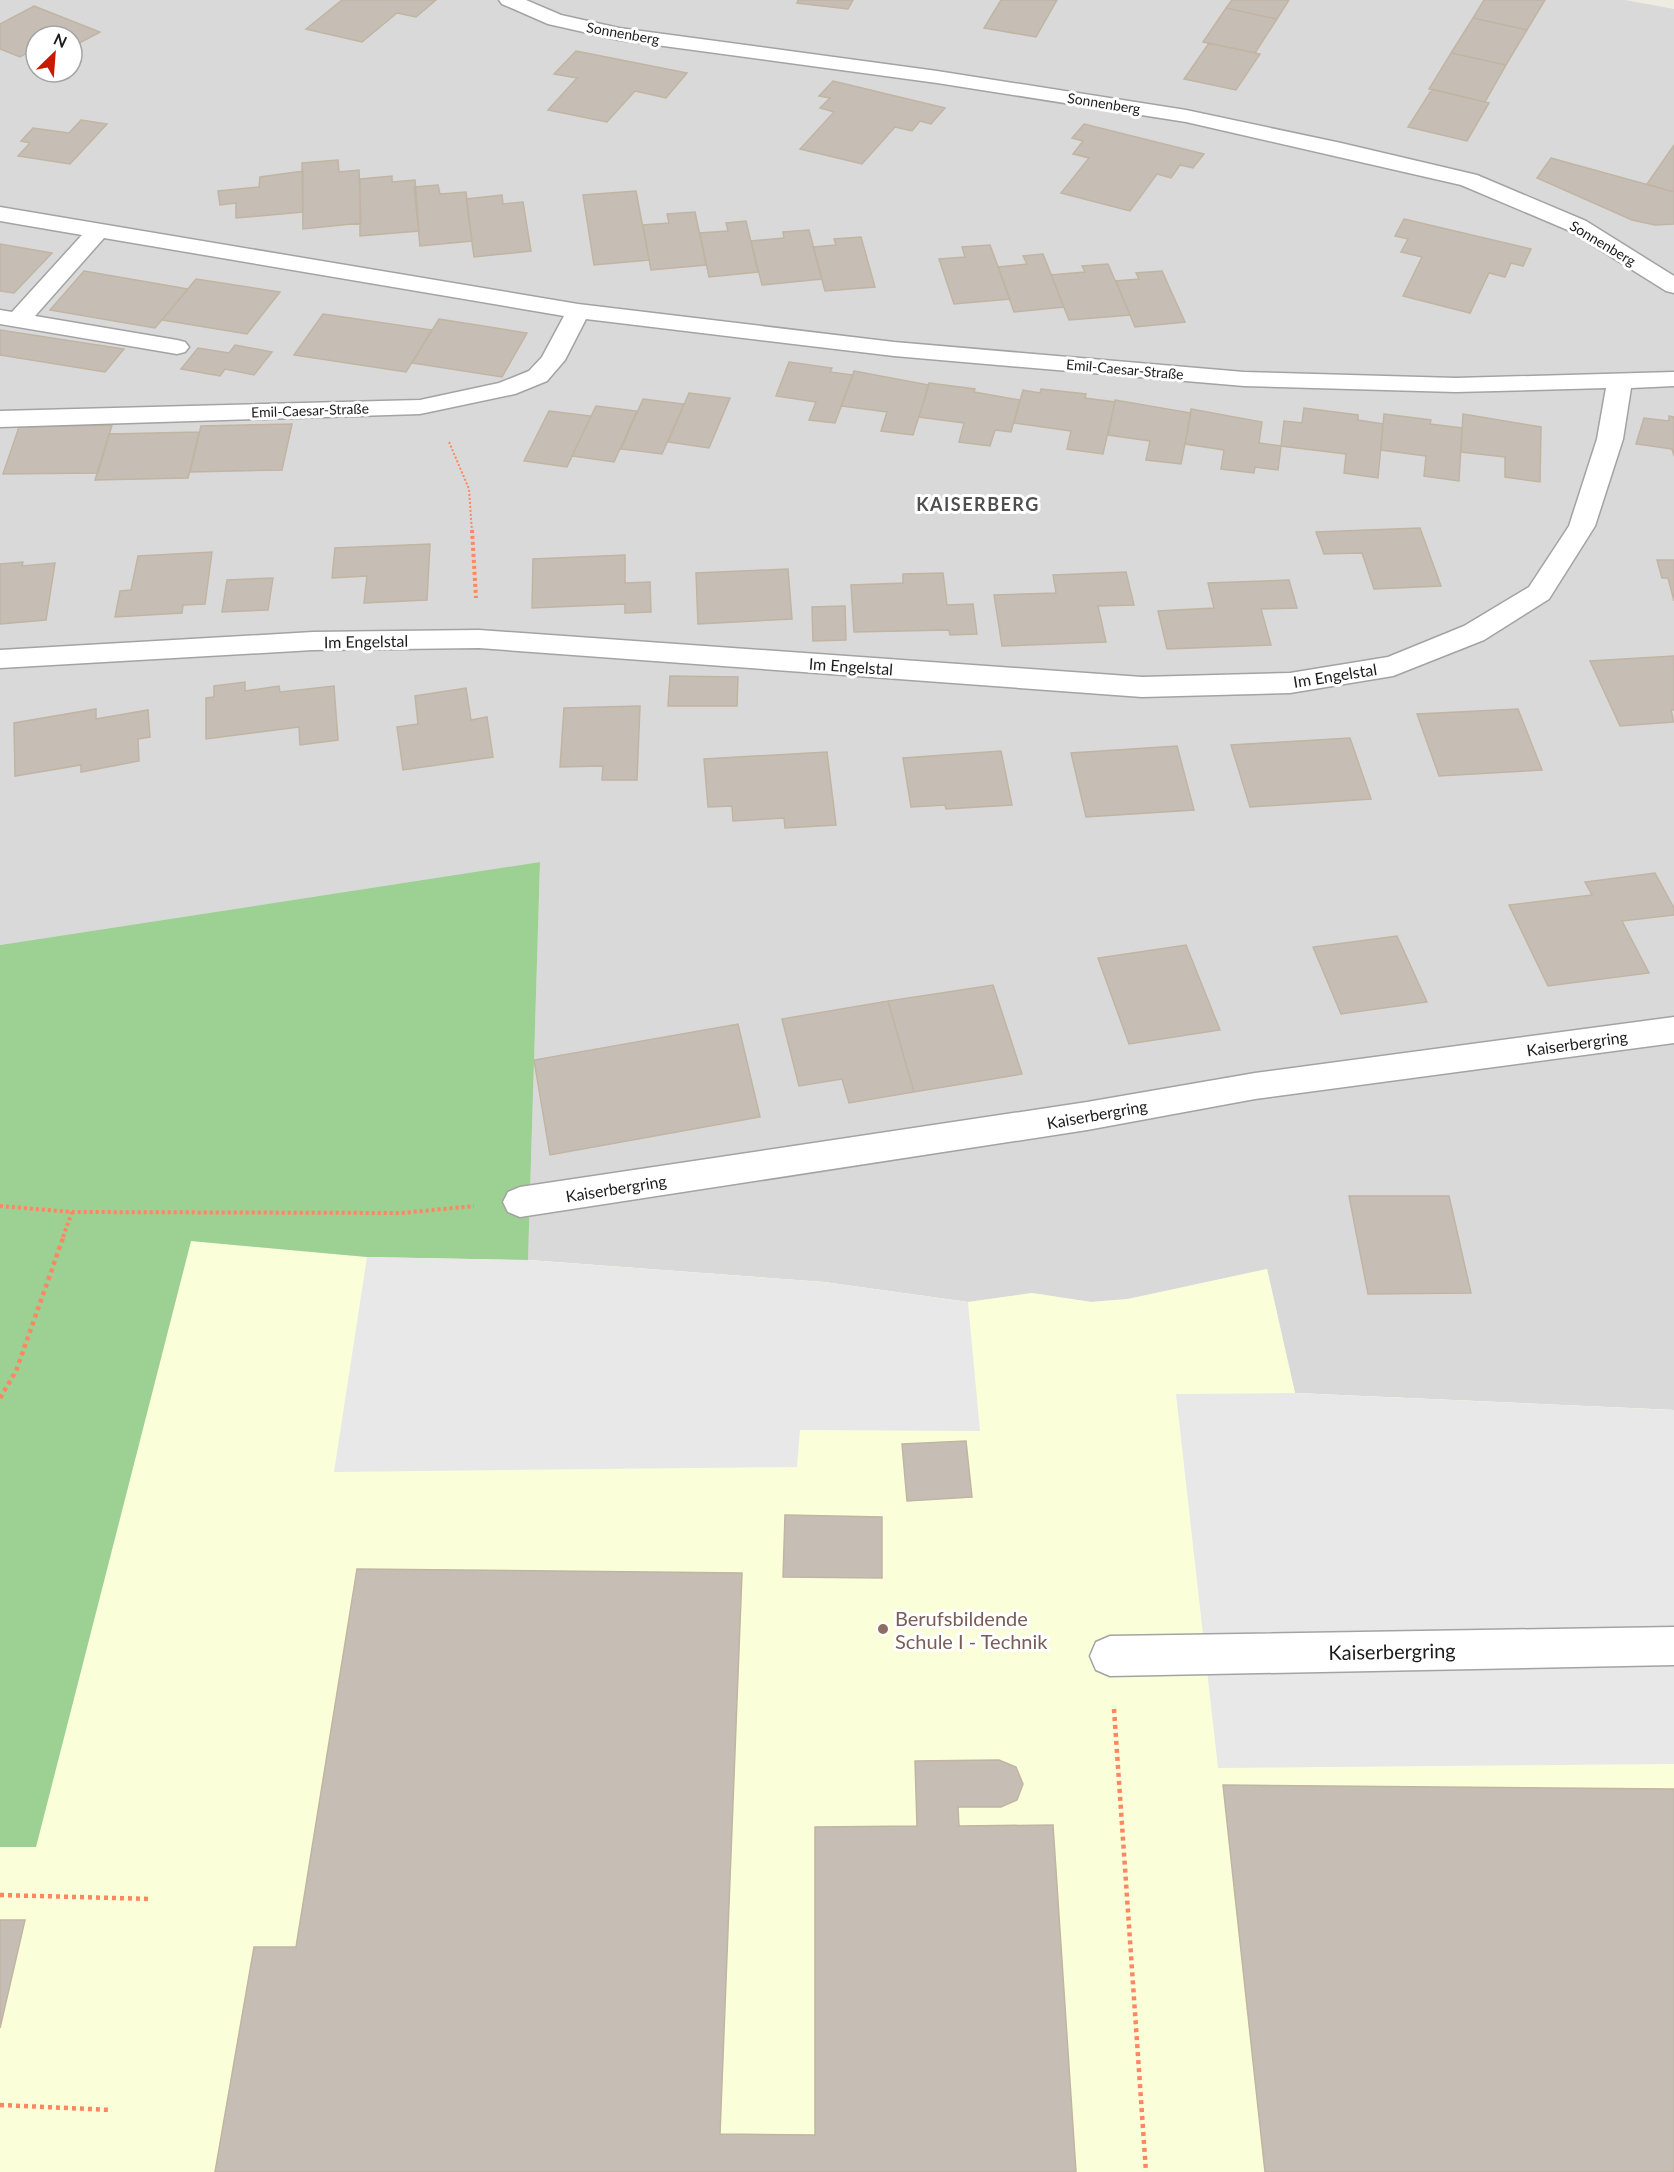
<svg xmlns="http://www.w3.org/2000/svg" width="1674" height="2172" font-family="Lato,sans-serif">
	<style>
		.residential { fill: #dad9d9; fill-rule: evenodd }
		.education { fill: #faffd9 }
		.forest { fill: #9dd093 }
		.parking { fill: #e8e8e8 }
		.building { fill: #c6beb4; stroke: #c0b4a3; stroke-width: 1.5 }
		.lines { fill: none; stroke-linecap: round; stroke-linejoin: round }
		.minor-casing { stroke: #a3a3a3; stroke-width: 3 }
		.path-far2 { stroke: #ff8661; stroke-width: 2; stroke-dasharray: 2 2; stroke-linecap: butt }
		.path-far1 { stroke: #ff8661; stroke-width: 4; stroke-dasharray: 3 3; stroke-linecap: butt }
		.path { stroke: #ff8661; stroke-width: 4.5; stroke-dasharray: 4 4; stroke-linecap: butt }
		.minor { fill: #fff; fill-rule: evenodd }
		.education-dot { fill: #8d6e63; stroke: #fff; stroke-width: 2 }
		.labels { text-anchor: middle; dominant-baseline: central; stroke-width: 6; stroke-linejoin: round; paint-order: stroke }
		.far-street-label { font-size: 14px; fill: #1c1c1c; stroke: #fff }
		.street-label { font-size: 16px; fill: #1c1c1c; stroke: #fff }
		.far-district-label { font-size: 18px; font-weight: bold; letter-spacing: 1.5px; fill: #4f4f4f; stroke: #fff }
		.near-education-label { font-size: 20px; fill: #785e54; stroke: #fff; text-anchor: start }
		.near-street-label { font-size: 20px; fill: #1c1c1c; stroke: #fff }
	</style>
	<rect width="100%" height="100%" fill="#eeebe1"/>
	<!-- residential -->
	<path class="residential" d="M0,0h1625l49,9v1401l-379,-17 -28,-124 -139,30 -37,3 -59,-9 -64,9 -144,-20 -296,-22 12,-398 -540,83zM36,36h36v36h-36z"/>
	<!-- education -->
	<path class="education" d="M191,1241l176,16 161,3 296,22 144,20 64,-9 59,9 37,-3 139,-30 28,124 379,17v762h-1674v-325h36z"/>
	<!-- forest -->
	<path class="forest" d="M540,862l-12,398 -161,-3 -176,-16 -155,606h-36v-902z"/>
	<!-- parking -->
	<path class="parking" d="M367,1257l161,3 296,22 144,20 12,129 -180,-1 -3,37 -463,5z
		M1295,1393l379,17v354l-456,4 -42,-374z"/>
	<!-- building -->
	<path class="building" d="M342,0h94l-20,17 -19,-4 -35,29 -56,-13z
		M798,0h55l-5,9 -51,-6z
		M1001,0h56l-21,37 -52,-9z
		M1232,0h57l-12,19 -51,-11z
		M1484,0h61l-18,30 -54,-12z
		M34,6l66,26 -28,15v-11h-36v12l-16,9 -20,-8v-25z
		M1226,8l51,11 -22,34 -52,-11z
		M1473,18l54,12 -21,35 -55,-12z
		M1209,43l51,11 -24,36 -52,-11z
		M576,51l111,22 -21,25 -31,-7 -28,31 -59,-12 29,-32 -23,-4z
		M1451,53l55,12 -21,37 -56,-13z
		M833,81l112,27 -14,16 -11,-3 -8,10 -17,-4 -33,37 -62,-15 34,-37 -14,-4 10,-10 -11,-2z
		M1432,89l57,14 -22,38 -59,-14z
		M81,120l26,4 -37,40 -52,-8 12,-13 -9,-2 12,-13 36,5z
		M1084,124l120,30 -11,14 -13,-3 -9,13 -14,-4 -27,37 -69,-18 28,-35 -16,-4 10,-13 -11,-3z
		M1674,145v47l-27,-8z
		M1551,158l123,34v32l-19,1 -23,-5 -95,-42z
		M338,160l1,12 20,-2 2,53 -58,6 -1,-66z
		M303,171v41l-67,6v-15l-16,2 -2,-14 41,-4 1,-10z
		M392,176v6l23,-2 4,51 -59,5v-57z
		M438,185l2,9 26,-2 6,49 -52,5 -6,-59z
		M636,191l13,69 -55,5 -11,-70z
		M502,195l1,9 20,-2 8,49 -57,6 -8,-58z
		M695,212l11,53 -55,5 -8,-45 26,-2 -2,-9z
		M1404,219l127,30 -8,17 -12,-3 -6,14 -16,-4 -19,40 -67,-17 19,-39 -21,-5 7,-13 -13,-3z
		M746,221l12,51 -49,5 -9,-44 28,-2 -2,-8z
		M809,230l13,49 -60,6 -11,-44 33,-3 -1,-6z
		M861,237l14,50 -50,4 -12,-44 23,-2 -2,-6z
		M0,244l52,9 -38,40 -14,-2z
		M990,245l20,54 -56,5 -15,-45 26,-2 -3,-10z
		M1043,254l21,53 -50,5 -16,-45 29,-3 -4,-8z
		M1108,264l22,51 -61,5 -18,-45 34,-3 -3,-6z
		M84,271l104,18 -33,39 -105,-18z
		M1162,271l23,51 -50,5 -19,-46 23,-2 -3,-6z
		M196,279l84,13 -33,42 -85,-14z
		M323,314l109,16 -26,42 -112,-17z
		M439,319l88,14 -25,44 -90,-14z
		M0,330l124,19 -19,23 -105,-17z
		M235,345l37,7 -18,23 -29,-6 -5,7 -39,-7 17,-21 31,5z
		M789,362l43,6 -2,4 23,3 -18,48 -26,-3 7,-18 -40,-6z
		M854,371l75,14 -16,50 -32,-4 6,-19 -46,-6z
		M929,383l46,6 -1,3 46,8 -9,32 -16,-2 -5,16 -31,-4 5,-19 -45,-6z
		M1041,389l45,5 -1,4 30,4 -12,52 -36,-5 4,-18 -57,-8 9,-33 17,3z
		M689,393l41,5 -21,50 -41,-6z
		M643,399l41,5 -22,50 -41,-5z
		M1115,400l76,13 -10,51 -35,-4 4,-19 -42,-6z
		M596,406l41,5 -23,51 -42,-6z
		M1304,408l54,7v5l25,4 -5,54 -34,-5 2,-19 -65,-8 3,-25 18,2z
		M1191,409l71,13 -3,21 22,3 -3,24 -23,-3 -1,6 -33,-4 3,-19 -39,-6z
		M549,411l42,5 -24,51 -43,-6z
		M1384,414l47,6 -1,4 32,4 -3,53 -35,-5 2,-20 -45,-6z
		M1463,414l78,13 -1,55 -35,-5v-20l-44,-5z
		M1669,416l5,1v39l-2,-7 -36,-5 8,-26 25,3z
		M292,424l-10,46 -92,2 11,-46z
		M112,425l-14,48 -95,1 16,-47z
		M199,432l-11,46 -93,2 14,-46z
		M1420,528l21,58 -67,3 -12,-36 -38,1 -8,-22z
		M430,544l-3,56 -63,3 3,-27 -35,2 3,-30z
		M212,552l-7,52 -22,1 -1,8 -67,4 5,-26 11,-1 7,-34z
		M625,555v28l25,-1 1,30 -26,1v-9l-93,4 1,-49z
		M1657,560h17v41l-6,-23h-6z
		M23,562l-1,4 33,-3 -9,57 -46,4v-60z
		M788,569l4,50 -94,5 -2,-51z
		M1126,572l8,33 -36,1 8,36 -104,4 -8,-51 62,-2 -3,-18z
		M943,573l4,32 26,-1 4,30 -27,1 -1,-5 -95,2 -3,-47 52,-2v-9z
		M273,578l-5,32 -46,2 5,-32z
		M1289,580l8,28 -36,1 10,36 -104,4 -9,-38 56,-3 -6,-25z
		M845,606l1,34 -33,1 -1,-34z
		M1674,656v54h-3l3,12 -54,4 -30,-65z
		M670,676l68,1 -1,29h-69z
		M245,682v9l34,-5 1,6 54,-6 4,54 -38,5 -1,-18 -93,12v-41l8,-1v-11z
		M466,688l5,32 16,-3 6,40 -90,13 -6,-43 21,-3 -3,-28z
		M640,706l-3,74h-35l1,-14 -43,1 4,-59z
		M96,709v10l52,-9 2,27 -12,2 1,22 -58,11v-7l-66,11 -1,-53z
		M1518,709l24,61 -103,6 -22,-62z
		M1350,738l21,61 -121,8 -19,-62z
		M1177,746l17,64 -108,7 -15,-64z
		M1001,751l11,54 -66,4 -1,-4 -34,2 -8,-49z
		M827,752l9,73 -51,3 -1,-10 -51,3 -1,-15 -24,1 -4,-48z
		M1655,873l19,35v7l-52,6 27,52 -101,13 -39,-81 83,-10 -7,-13z
		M1397,936l30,66 -86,12 -28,-67z
		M1186,945l34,85 -91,14 -31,-86z
		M993,985l29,89 -108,18 -26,-91z
		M888,1001l26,91 -65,11 -7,-24 -43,7 -17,-67z
		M738,1024l22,93 -210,38 -16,-95z
		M1349,1196h100l22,97 -103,1z
		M966,1441l6,56 -65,4 -5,-57z
		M785,1515l97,2v61l-99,-1z
		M357,1569l385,4 -22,561 95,1v-308l102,-1 -2,-65 84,-1 17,7 7,17 -6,16 -16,7h-43l1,19 94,-1 23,347h-861l39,-225h42z
		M1223,1785l451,4v383h-409z
		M0,1920h25l-25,108z"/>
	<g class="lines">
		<defs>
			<path id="minor" d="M499,0h27l35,15 58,13 318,43 249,39 155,33 136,32 109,46 88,55v17l-8,-2 -96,-60 -109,-46 -275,-63 -249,-39 -318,-43 -71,-16 -46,-20z
				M0,207l578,97 316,38 350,30 212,6 218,-6v14l-43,2 -8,51 -28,87 -46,73 -65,41 -91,36 -103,17 -148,4 -663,-49 -166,2 -313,18v-18l313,-18 166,-2 663,47 148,-4 98,-16 76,-31 65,-39 40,-61 28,-87 9,-51 -150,4 -212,-6 -350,-30 -308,-37 -21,41 -18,21 -32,13 -95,20 -420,13v-16l420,-11 79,-17 30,-12 13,-14 22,-41 -460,-78 -69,78 142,24 8,2 4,5 -4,5 -8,2 -177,-30v-14l12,2 70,-77 -82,-14z
				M1674,1017v26l-419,56 -168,31 -567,87 -12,-5 -5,-10 5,-10 12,-5 567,-85 168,-29z
				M1674,1627v38l-564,11 -14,-6 -6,-14 6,-14 14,-6z"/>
		</defs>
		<!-- minor casing -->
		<use href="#minor" class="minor-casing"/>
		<!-- path-far2 -->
		<path class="path-far2" d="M449,442l20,47 3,43"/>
		<!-- path-far1 -->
		<path class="path-far1" d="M472,530l4,68
			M0,1206l72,6 330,1 72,-7
			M63,1237l9,-25"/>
		<!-- path -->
		<path class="path" d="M0,1398l16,-27 48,-136
			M1114,1709l32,463
			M0,1895l152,4
			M0,2105l112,5"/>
		<!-- minor -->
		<use href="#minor" class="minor"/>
	</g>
	<!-- markers -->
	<circle class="education-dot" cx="883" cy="1629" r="6"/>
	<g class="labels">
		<!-- far-street labels -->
		<g class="far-street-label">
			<text transform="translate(623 33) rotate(10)">Sonnenberg</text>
			<text transform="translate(1104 103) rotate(9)">Sonnenberg</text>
			<text transform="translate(1603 243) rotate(31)">Sonnenberg</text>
			<text transform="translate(1125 369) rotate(5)">Emil-Caesar-Straße</text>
			<text transform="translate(310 410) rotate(-2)">Emil-Caesar-Straße</text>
		</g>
		<!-- street labels -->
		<g class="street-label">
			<text transform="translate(366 641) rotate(-1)">Im Engelstal</text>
			<text transform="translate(851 666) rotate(4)">Im Engelstal</text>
			<text transform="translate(1335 675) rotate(-9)">Im Engelstal</text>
			<text transform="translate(1577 1043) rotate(-8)">Kaiserbergring</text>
			<text transform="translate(1097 1114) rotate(-10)">Kaiserbergring</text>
			<text transform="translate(616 1188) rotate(-9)">Kaiserbergring</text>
		</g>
		<!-- far-district labels -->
		<g class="far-district-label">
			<text x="978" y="504">KAISERBERG</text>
		</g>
		<!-- near-education labels -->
		<g class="near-education-label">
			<text x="895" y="1618">Berufsbildende<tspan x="895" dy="23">Schule I - Technik</tspan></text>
		</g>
		<!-- near-street labels -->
		<g class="near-street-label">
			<text transform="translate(1392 1651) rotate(-1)">Kaiserbergring</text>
		</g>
	</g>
	<!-- north arrow -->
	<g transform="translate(54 54) rotate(25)"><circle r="28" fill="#ffffff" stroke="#a4a4a4" stroke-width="1.5"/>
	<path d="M0-4.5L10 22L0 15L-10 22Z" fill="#c81a00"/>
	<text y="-9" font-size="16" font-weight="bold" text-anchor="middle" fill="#1c1c1c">N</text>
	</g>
</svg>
